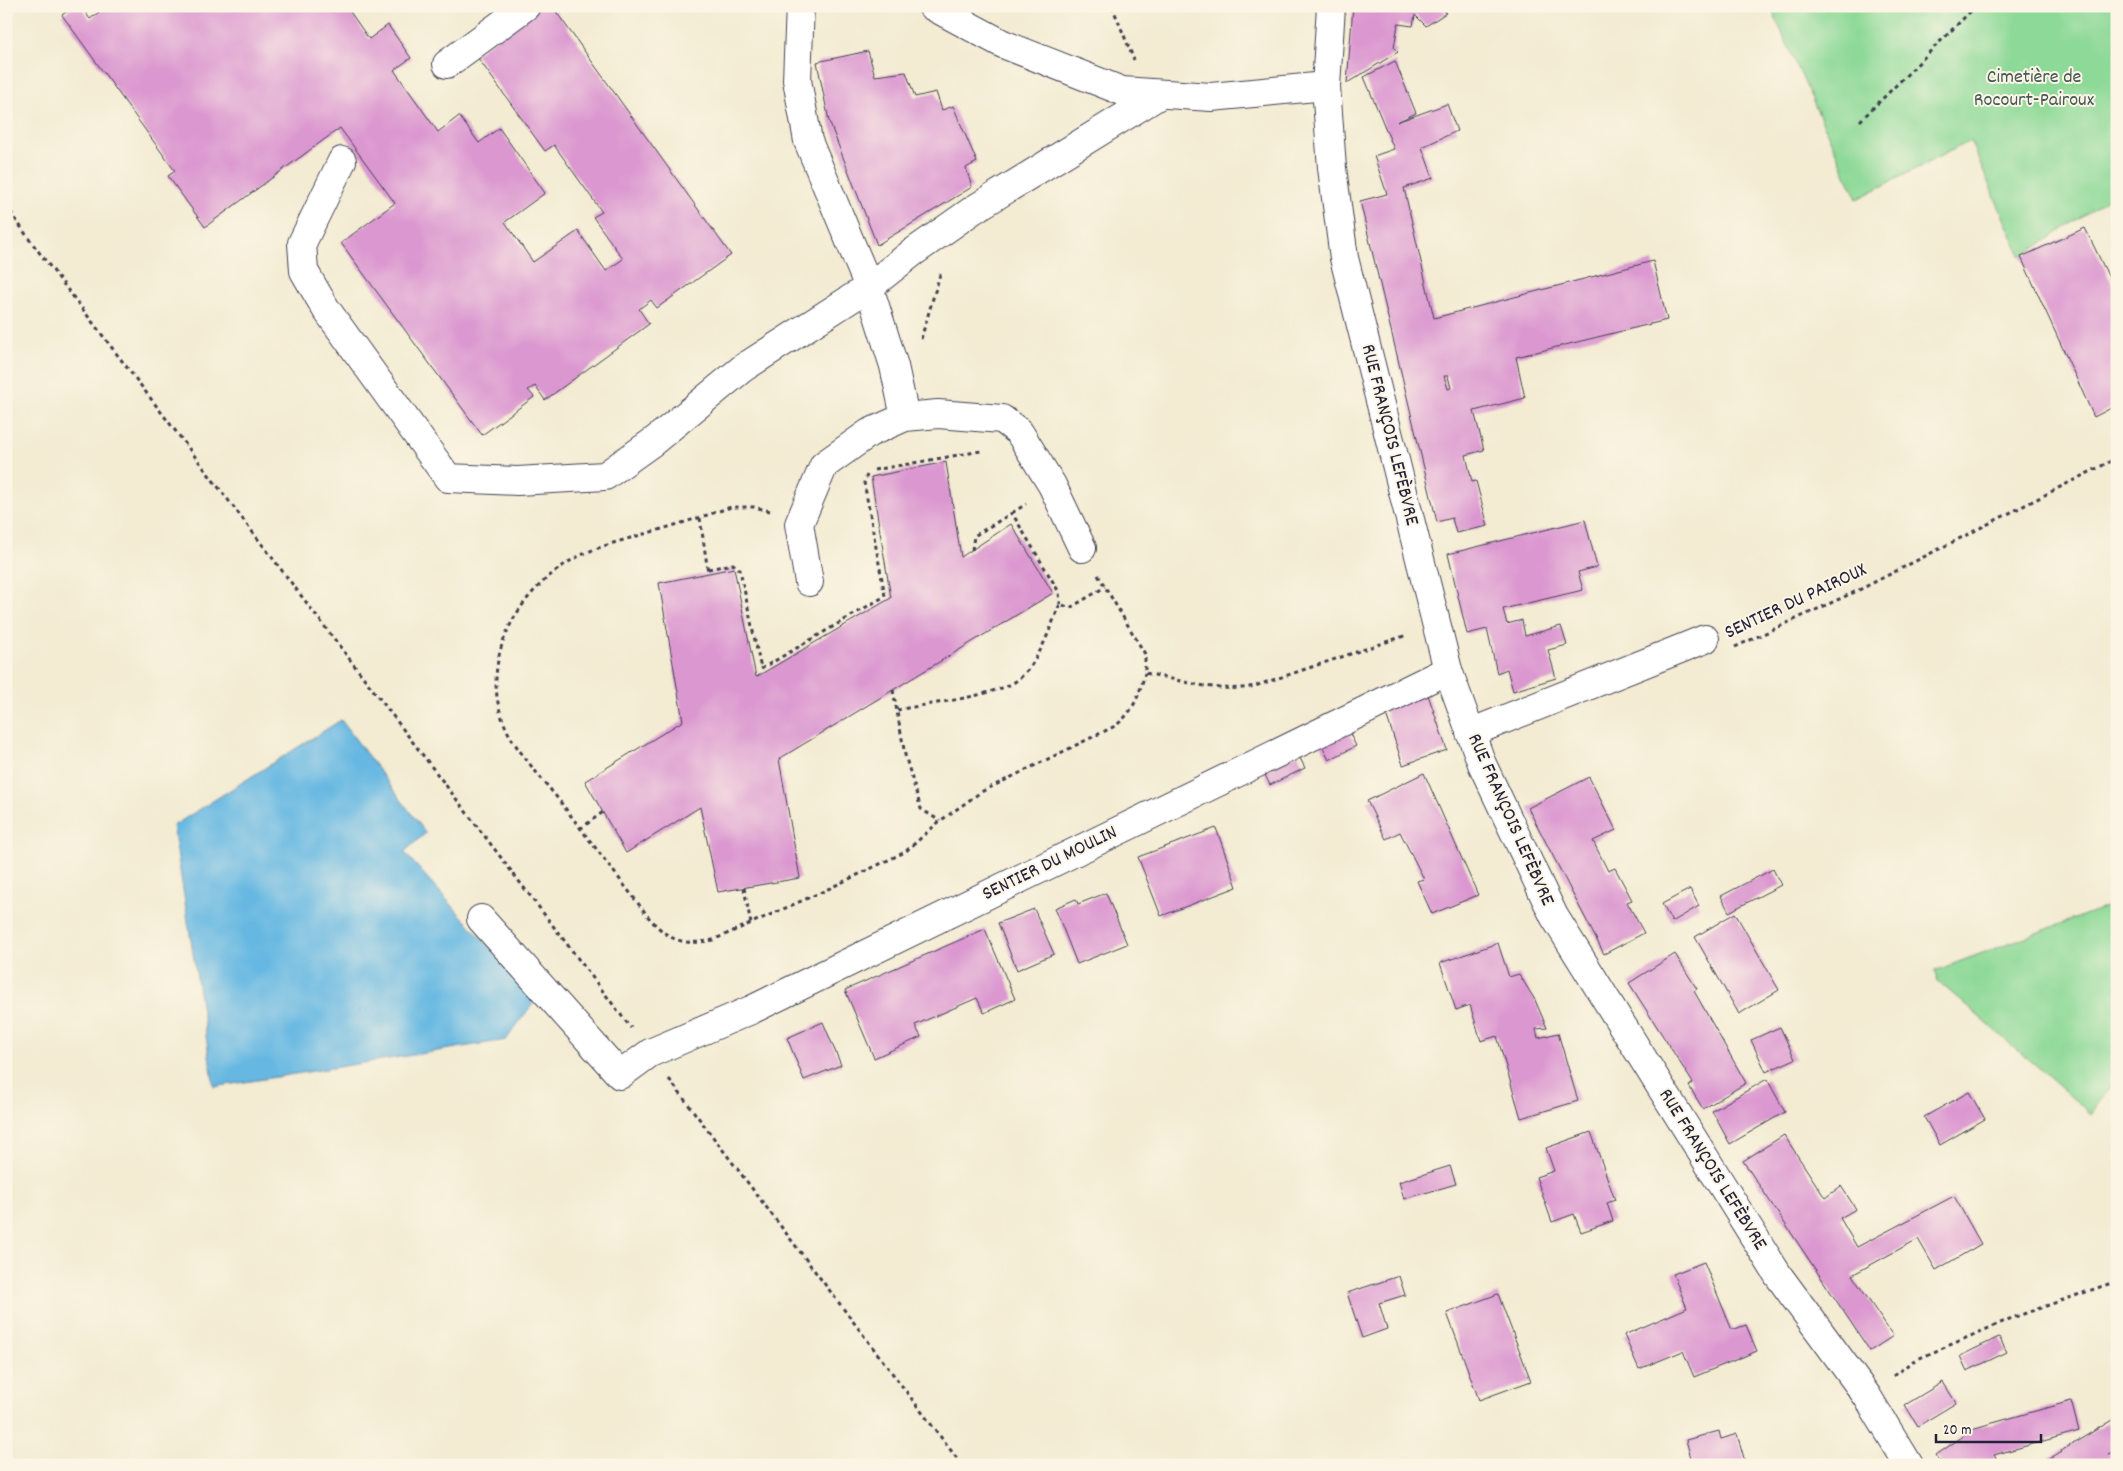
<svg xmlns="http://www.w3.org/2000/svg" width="2123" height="1471" font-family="Dekko,sans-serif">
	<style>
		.green { fill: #8dd997; stroke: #587e69 }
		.water { fill: #66b8e2; stroke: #446d8e }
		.building { fill: #db98d0; fill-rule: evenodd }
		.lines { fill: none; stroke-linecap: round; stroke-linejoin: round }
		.minor-casing { stroke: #414052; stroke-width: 30 }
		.major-casing { stroke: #414052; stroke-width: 30 }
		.path { stroke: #414052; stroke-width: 3; stroke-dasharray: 4 4; stroke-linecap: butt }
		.minor { stroke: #fff; stroke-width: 28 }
		.major { stroke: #fff; stroke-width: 28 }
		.labels { text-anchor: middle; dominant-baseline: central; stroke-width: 4; stroke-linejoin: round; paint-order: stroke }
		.park-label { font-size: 20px; fill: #425957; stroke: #fcf5e5 }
		.street-label { font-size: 20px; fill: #22223b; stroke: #fcf5e5 }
	</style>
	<rect width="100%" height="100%" fill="#fcf5e5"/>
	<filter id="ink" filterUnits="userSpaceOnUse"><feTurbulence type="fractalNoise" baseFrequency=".02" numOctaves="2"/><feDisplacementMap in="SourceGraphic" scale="10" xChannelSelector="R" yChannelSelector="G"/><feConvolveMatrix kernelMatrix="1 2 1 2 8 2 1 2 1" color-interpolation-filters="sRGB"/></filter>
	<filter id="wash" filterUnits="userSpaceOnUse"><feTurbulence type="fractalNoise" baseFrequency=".0096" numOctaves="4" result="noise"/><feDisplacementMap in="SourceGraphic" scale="20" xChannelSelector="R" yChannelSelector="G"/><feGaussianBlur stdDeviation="1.12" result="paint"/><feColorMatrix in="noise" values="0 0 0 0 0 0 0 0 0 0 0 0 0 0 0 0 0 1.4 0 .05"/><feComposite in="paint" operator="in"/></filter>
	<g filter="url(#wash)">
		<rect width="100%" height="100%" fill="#f3ebd2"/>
		<!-- green -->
		<path class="green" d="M1770,6h347v187l-96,64 -51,-116 -113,58z
			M2117,903v175l-26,36 -153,-133 -4,-10z"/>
		<!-- water -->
		<path class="water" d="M341,720l85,113 -22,19 132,147 -30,41 -292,47 -41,-261z"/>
		<g id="blocks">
			<!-- building -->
			<path class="building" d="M74,6h7l9,13 17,-13h239l23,33 19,-14 23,33 -17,12 44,62 21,-16 20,27 20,-15 46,65 -40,29 28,40 45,-31 28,40 17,-12 -30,-42 9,-5 -48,-67 -9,6 -70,-97 66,-48h11l179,249 -74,53 -6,-8 -12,9 10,15 -104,76 -10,-14 -7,4 6,7 -52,38 -141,-192 54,-40 -55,-75 -135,99 -37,-51 7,-5 -113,-156z
				M1353,6h88l5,7 -20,13 -11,-11 -2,11 -15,-2 -4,24 4,4 -51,31z
				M868,51l7,25 31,-4 9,25 21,-5 6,18 11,-4 24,56 -11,6 6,19 -95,58 -48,-124 -12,-59z
				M1395,61l21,52 -19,9 50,-18 10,27 -35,16 11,31 -29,10 30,130 219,-57 14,59 -151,37 9,41 -51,13 10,39 -18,5 6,27 4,-1 12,45 -32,7 -4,-15 -15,4 -77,-321 27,-7 -13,-38 20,-7 -30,-72zM1444,376h4l3,12 -3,1z
				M2085,228l32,66v111l-23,12 -73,-160z
				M946,462l15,95 50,-33 42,69 -274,166 21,119 -82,14 -18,-85 -74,46 -41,-72 98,-60 -24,-138 75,-15 22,109 135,-79 -20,-121z
				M1585,520l12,47 -19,5 5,18 -80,19 4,15 15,-4 3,16 36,-10 6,19 -19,5 8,28 -43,13 -6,-22 -10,4 -10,-44 -20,5 -19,-80z
				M1427,692l20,58 -44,15 -19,-57z
				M1347,728l9,18 -27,14 -9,-18z
				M1298,754l7,14 -35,17 -7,-14z
				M1424,773l54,122 -46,19 -15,-33 7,-2 -24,-47 -14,7 -19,-38z
				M1589,777l27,53 -23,11 15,30 7,-3 17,32 -5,2 17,31 -40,21 -76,-146z
				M1216,828l21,59 -76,29 -23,-59z
				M1773,869l8,16 -52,27 -8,-16z
				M1690,889l9,17 -27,16 -10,-18z
				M1106,893l21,51 -50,20 -22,-56 21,-9 2,5z
				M1034,909l20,45 -37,16 -19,-47z
				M1735,913l44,77 -40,24 -44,-77z
				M985,929l30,70 -31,14 -7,-15 -62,27 6,12 -47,21 -29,-68z
				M1498,943l11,34 10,-3 16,26 12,28 -11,1 2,9 20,-5 20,68 -57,17 -24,-82 -16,5 -11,-36 -14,5 -16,-47z
				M1675,954l22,35 -3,2 52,92 -43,26 -14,-23 4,-3 -64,-100z
				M823,1022l18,43 -37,15 -17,-42z
				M1780,1027l15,32 -29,13 -15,-32z
				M1767,1079l18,33 -55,32 -18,-33z
				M1969,1092l16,27 -45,26 -16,-28z
				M1591,1132l24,68 -8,3 6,18 -32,11 -7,-18 -22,8 -16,-45 18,-6 -8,-23z
				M1784,1135l41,63 16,-12 15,23 -16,9 17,29 97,-51 27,48 -45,26 -18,-31 -66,36 41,61 -23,15 -127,-190z
				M1450,1166l6,18 -52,15 -5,-17z
				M1704,1262l28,68 14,-5 11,26 -63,26 -11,-26 -44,18 -15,-34 63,-27 -14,-34z
				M1399,1276l6,19 -26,8 8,26 -25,9 -15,-45z
				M1498,1294l33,87 -52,19 -32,-87z
				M1999,1337l8,15 -40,19 -7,-15z
				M1943,1382l13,21 -38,23 -13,-21z
				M2071,1401l8,30 -85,24 6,10h-57l-7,-10 39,-27z
				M2117,1417v32l-8,5 8,-4v15h-79z
				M1719,1431l2,8 16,-5 9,31h-53l-7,-25z"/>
		</g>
	</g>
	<g filter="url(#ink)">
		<use href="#blocks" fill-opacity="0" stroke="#414052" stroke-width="1"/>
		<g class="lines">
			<defs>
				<path id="minor" d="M800,6l-3,74 11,61 61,146 25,79 11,51 33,-3 64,5 17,13 33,53 30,63
					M932,6l71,38 119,47 89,6 115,-11
					M447,64l79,-58
					M342,161l-40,82 2,28 22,38 122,169 69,3 88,-5 49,-35 89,-73 126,-81 43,-34 61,-43 186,-115
					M809,582l-10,-58 25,-59 45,-32 36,-16
					M1470,733l235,-94
					M481,919l139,156 30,-22 101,-43 697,-340"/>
				<path id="major" d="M1331,6l-5,80 6,82 12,90 104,412 34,94 72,152 224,359 89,121 42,69"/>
			</defs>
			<!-- minor casing -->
			<use href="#minor" class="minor-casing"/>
			<!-- major casing -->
			<use href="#major" class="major-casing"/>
			<!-- path -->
			<path class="path" d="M1112,6l22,54
				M1860,121l116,-115
				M6,205l23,34 602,789
				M921,339l20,-68
				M874,470l107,-19
				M770,511l-16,-4h-23c-29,10 -58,19 -87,27 -26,8 -54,14 -77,29 -57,37 -92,108 -57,173 14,24 38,49 55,72 28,37 57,74 85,111 20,22 33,27 63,21l111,-49 81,-39 35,-31 41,-29 134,-66c19,-14 24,-31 30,-53
				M1012,513l14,-9
				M700,518l8,54
				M972,550l2,-14 38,-23 47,79 1,12
				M708,569l25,-5 7,6 21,99 124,-73 -21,-114 3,-7
				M1098,575l47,79v19c36,7 74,21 110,13l152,-51
				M1735,647l124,-57 258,-132
				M893,690l12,65 16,54 19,12
				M897,710c28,-6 104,-14 123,-32 20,-18 30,-50 40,-74l10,4 35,-21
				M580,829l23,-17
				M744,888l7,36
				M669,1079l293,386
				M1893,1376l20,-15 99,-43 105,-37"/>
			<!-- minor -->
			<use href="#minor" class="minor"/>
			<!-- major -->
			<use href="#major" class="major"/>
		</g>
	</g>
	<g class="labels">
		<!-- park labels -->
		<g class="park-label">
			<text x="2034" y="78">Cimetière de<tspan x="2034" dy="23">Rocourt-Pairoux</tspan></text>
		</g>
		<!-- street labels -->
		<g class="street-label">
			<text transform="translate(1389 435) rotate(76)">RUE FRANÇOIS LEFÈBVRE</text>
			<text transform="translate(1796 602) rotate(-25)">SENTIER DU PAIROUX</text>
			<text transform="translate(1510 820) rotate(66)">RUE FRANÇOIS LEFÈBVRE</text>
			<text transform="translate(1050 864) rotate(-26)">SENTIER DU MOULIN</text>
			<text transform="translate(1712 1170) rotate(58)">RUE FRANÇOIS LEFÈBVRE</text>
		</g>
	</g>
	<!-- margin -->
	<rect width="2123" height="1471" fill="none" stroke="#fcf5e5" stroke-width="25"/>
	<!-- scale -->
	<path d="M1936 1434v8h105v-8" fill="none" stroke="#22223b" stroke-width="2.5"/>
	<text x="1943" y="1434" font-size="15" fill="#22223b" stroke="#fcf5e5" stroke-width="4" paint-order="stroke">20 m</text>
</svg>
